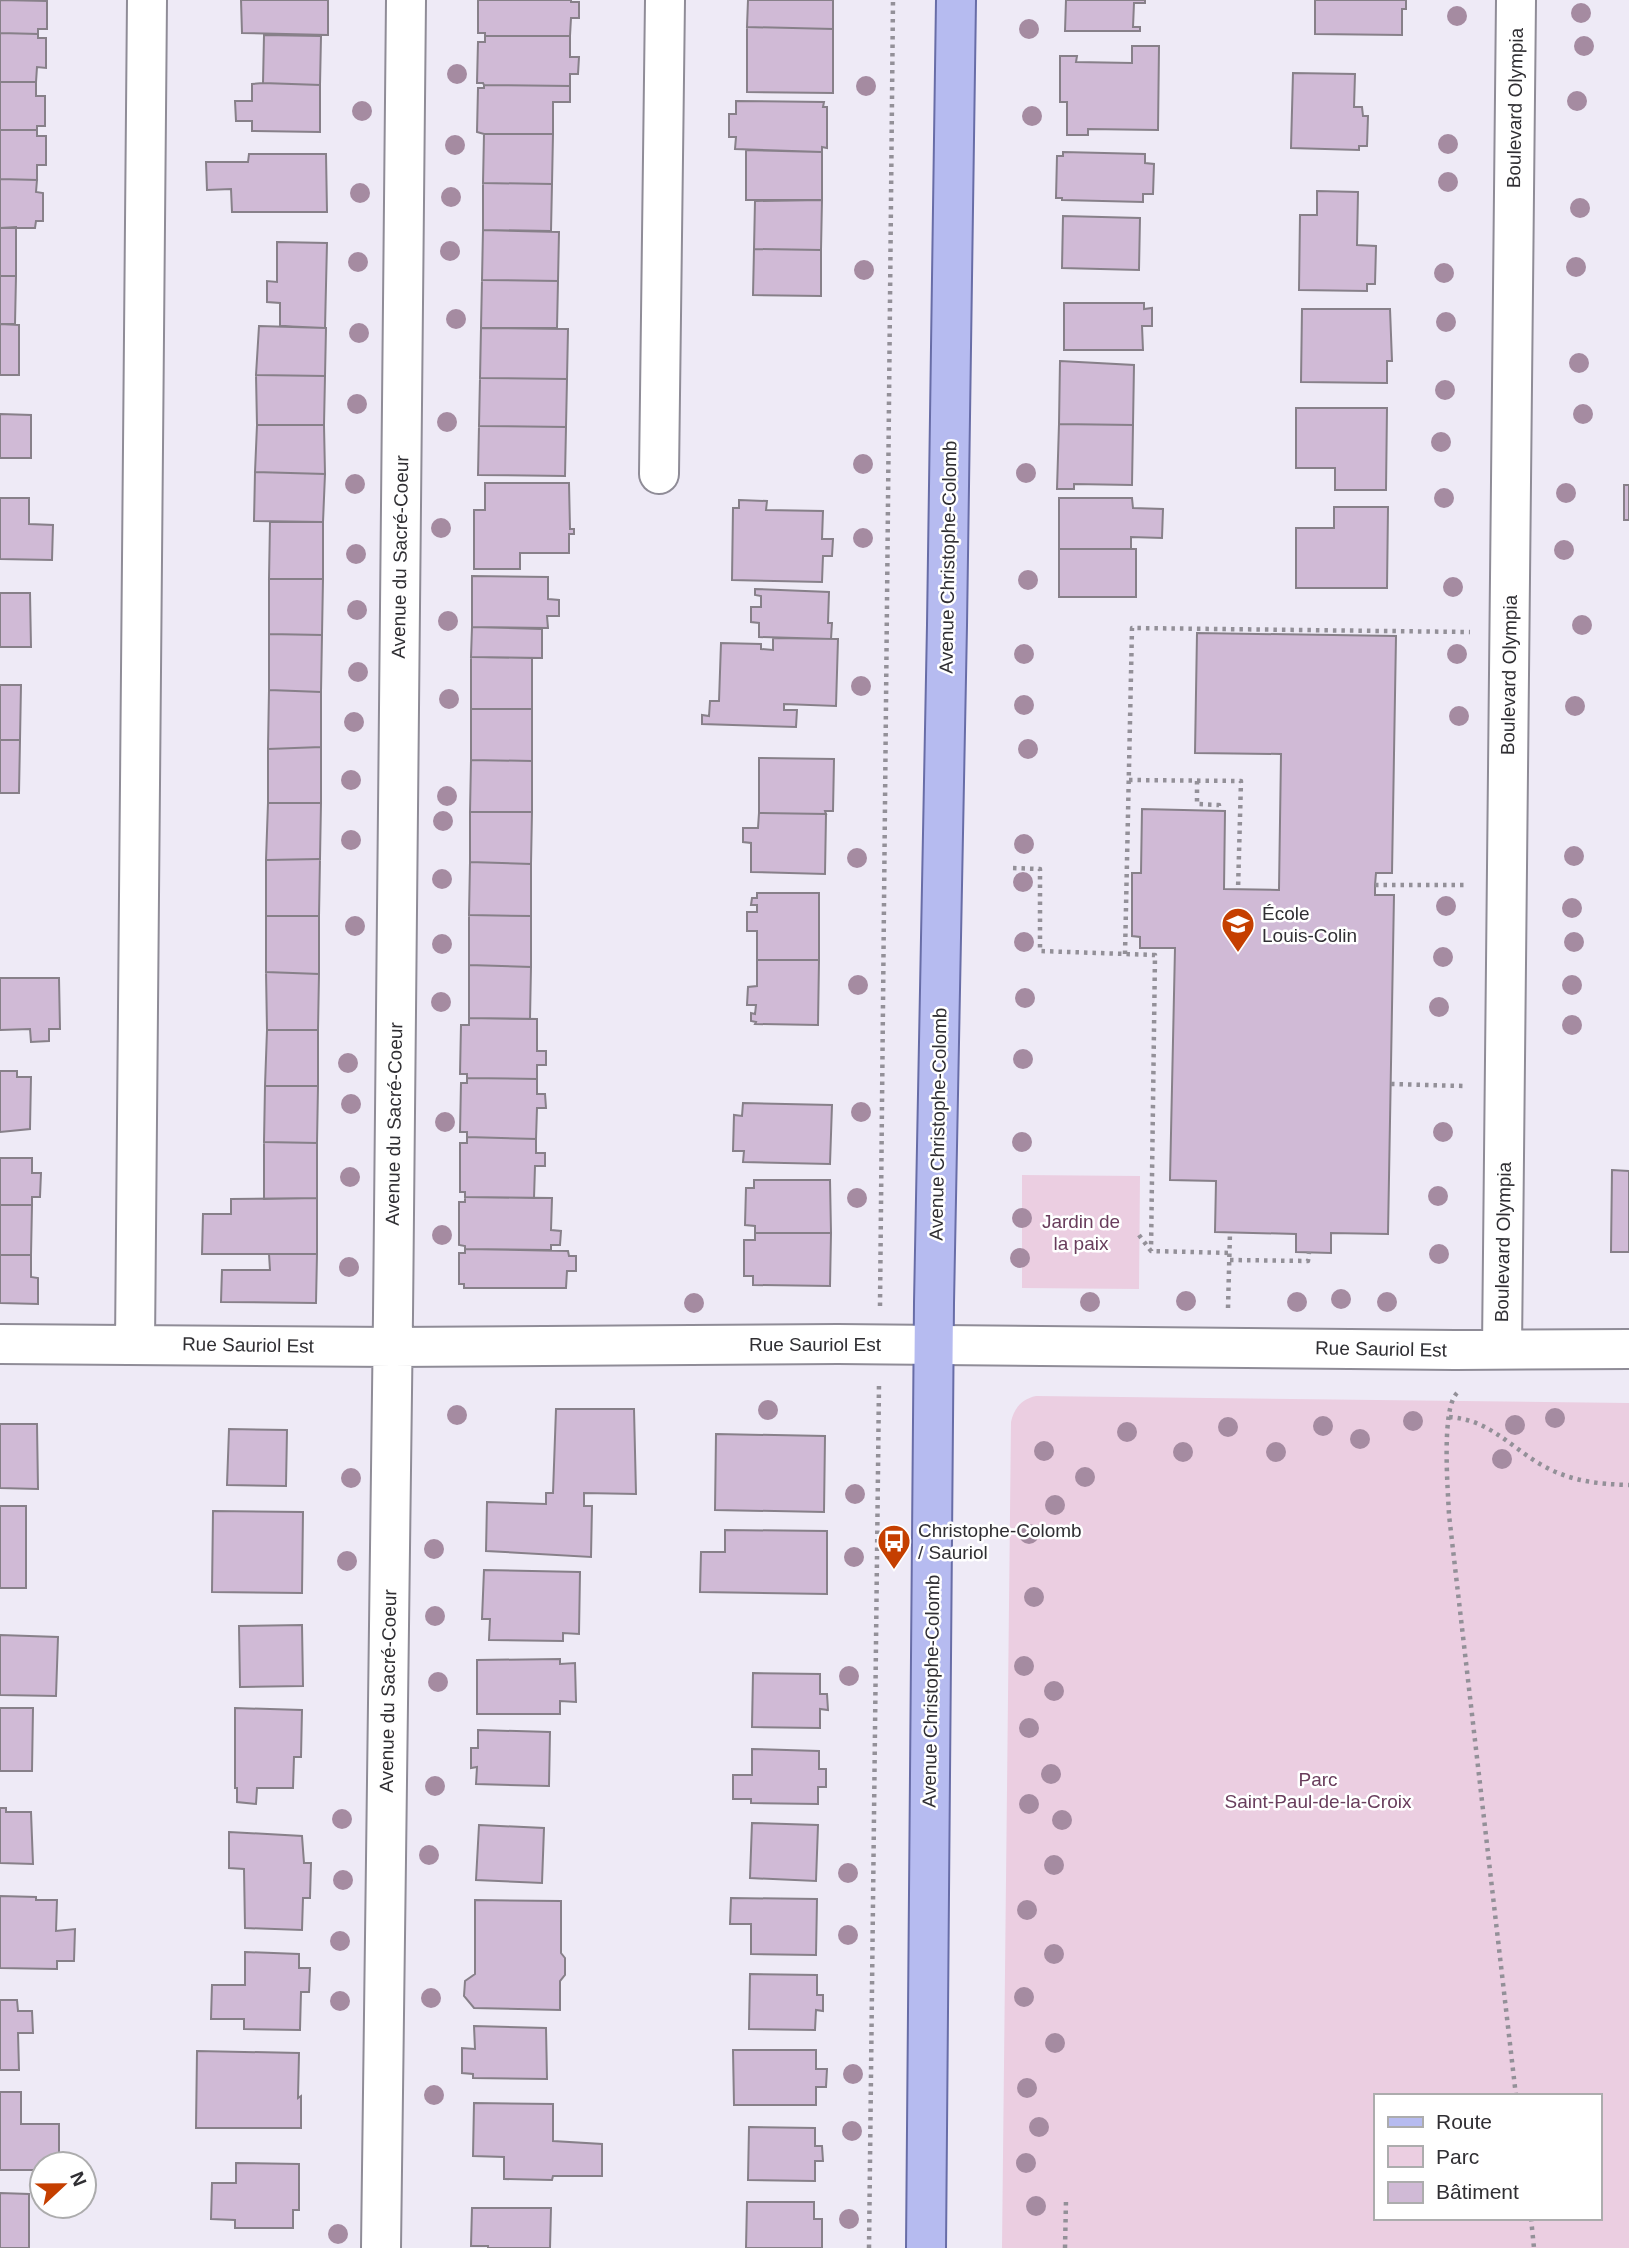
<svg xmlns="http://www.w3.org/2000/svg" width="1629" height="2248" font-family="Helvetica,sans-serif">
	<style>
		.green { fill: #ebcee1; fill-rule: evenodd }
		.building { fill: #d0bad6; stroke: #878089; stroke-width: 2 }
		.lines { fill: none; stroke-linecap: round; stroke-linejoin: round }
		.minor-casing { stroke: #8f8c97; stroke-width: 42 }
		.major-casing { stroke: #686da7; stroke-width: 42 }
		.path { stroke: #939098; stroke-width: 4.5; stroke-dasharray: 3.5 5; stroke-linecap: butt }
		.minor { stroke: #fff; stroke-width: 38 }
		.major { stroke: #b6bbf0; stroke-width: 38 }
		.tree { fill: #a58ba1 }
		.labels { text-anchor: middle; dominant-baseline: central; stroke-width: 5; stroke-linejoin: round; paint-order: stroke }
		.street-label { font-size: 19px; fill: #302f33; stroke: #fff }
		.poi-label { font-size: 19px; fill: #302f33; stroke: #fff; text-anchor: start }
		.park-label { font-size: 19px; fill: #693d5c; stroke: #fff }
	</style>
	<rect width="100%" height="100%" fill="#eeeaf6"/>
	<!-- green -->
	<path class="green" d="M1022,1175l118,1 -1,113 -117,-1z
		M1036,1396l593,7v845h-627l9,-826c3,-14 11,-23 25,-26zM1375,2096h224v122h-224z"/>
	<!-- building -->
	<path class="building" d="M0,0l47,1v28h-9v5l-38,-1z
		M241,0h87v35l-86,-2z
		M478,0h93v2h8v16h-8l-1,18h-85v-3h-7z
		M748,0h85v29l-86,-2z
		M1066,0h79v3h-11l-1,24h7v4h-75z
		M1315,0h91v9h-4v26l-87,-1z
		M747,27l86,2v64l-86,-1z
		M0,33l38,1v4h8v30l-9,-1 -1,15h-36z
		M264,35l57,1 -1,49 -57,-2z
		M485,36h85v21h9l-1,17h-8v12l-86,-1 -1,-2h-6l1,-41h7z
		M1132,46h27l-1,84 -70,-1v6h-21v-33h-7v-46h17l-1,6 56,1z
		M1293,73l62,1 -1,33h8l1,9h5l-1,30h-8v4l-68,-2z
		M0,82h36v14h9v30h-8v4h-37z
		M263,83l57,2v47l-68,-1v-10h-16l-1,-20h17v-17z
		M484,85l86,1v16h-17v32h-69l-7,-2 1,-44h6z
		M736,101l88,1 -1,5h4v41l-5,-1v5l-87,-3 1,-12h-7v-23h7z
		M0,130h37v6h9v29h-9v15l-37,-1z
		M484,134h69l-1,50 -69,-1z
		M746,150l76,2v48h-76z
		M1063,152l82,2v9l9,1 -1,30h-10v8l-81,-2v-2h-6l1,-42h6z
		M249,154h77l1,58h-95l-1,-23 -24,1 -1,-28h42z
		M0,179l37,1 -1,12 7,1v28h-7l-1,7h-35z
		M483,183l69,1 -1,47 -68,-1z
		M1317,191l41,1 -1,53 19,1 -1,38h-8v7l-68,-1 1,-75h17z
		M822,200l-1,50 -67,-1 1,-48z
		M1063,216l77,2 -1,52 -77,-2z
		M16,227v49h-16v-48z
		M483,230l76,2 -1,49 -76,-1z
		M277,242l50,1 -2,85 -45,-2v-23l-13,-1v-21l10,1z
		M754,249l67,1v46l-68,-1z
		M0,276h16l-1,48h-15z
		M482,280l76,1 -1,47h-76z
		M1064,303h80v6l8,-1v18h-10l1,24h-79z
		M1302,309h88l2,52h-5v22l-86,-1z
		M0,324l19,1v50h-19z
		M259,326l67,2 -1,48 -69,-1z
		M481,328l87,1 -1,50 -87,-1z
		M1060,361l74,4 -1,60 -74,-1z
		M256,375l69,1 -1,49h-67z
		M480,378l87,1 -1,48 -87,-1z
		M1296,408h91l-1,82h-51v-22h-39z
		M0,414l31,1v43h-31z
		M1059,424l74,1 -1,60 -58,-1v5h-17z
		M257,425h67l1,49 -70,-2z
		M479,426l87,1 -1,49 -87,-1z
		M255,472l70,2 -2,48 -69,-1z
		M485,483h84l1,46h4v5h-5v19h-49v16h-46v-59h11z
		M1624,485h5v35h-5z
		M0,498h29v26l24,1 -1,35 -52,-1z
		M1059,498h73l1,10 30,1 -1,29 -31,-1v12h-72z
		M739,500l28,1 -1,9 57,1 -1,28h11l-1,17h-9l-1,26 -90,-2 1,-72h6z
		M1334,507h54l-1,81h-91v-60h38z
		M270,522h53v57h-54z
		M1059,549h77v48h-77z
		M472,576l76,1v22l11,1v16h-12l1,12 -76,-1z
		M269,579h54l-1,56 -53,-1z
		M755,589l74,3 -1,31h4l-1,16 -72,-2v-14l-8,-1v-15h10v-11l-6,-1z
		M0,593h30l1,54h-31z
		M472,627l70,2v29l-71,-1z
		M1197,633l199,3 -4,237h-16l-1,12v10h19l-6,339 -57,-1v20l-35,-1v-18l-81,-2 1,-51 -46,-1 5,-232h-35v-11l-8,-1v-63h9l1,-64 83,2 -1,78 55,1 2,-136 -86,-1z
		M269,634l53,1 -1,57 -52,-2z
		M773,638l65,1 -2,67 -52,-2v6h13l-1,17 -94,-3v-9l7,1 1,-15h9l2,-58 40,1v5l12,1z
		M471,657l61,1v51h-61z
		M0,685h21l-1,55h-20z
		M269,690l52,2v55l-53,2z
		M471,709h61v52l-61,-1z
		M0,740h20l-1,53h-19z
		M321,747v56h-53v-54z
		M759,758l75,1 -1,52h-8l1,3 -67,-1z
		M471,760l61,1v51h-62z
		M268,803h53l-1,56 -54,1z
		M470,812h62l-1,52 -61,-2z
		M759,813l67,1 -1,60 -74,-2v-29l-8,-1v-14h15z
		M320,859l-1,57h-53v-56z
		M470,862l61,2v52l-62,-1z
		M757,893h62v67h-62v-29h-10v-19h10v-7h-6l1,-7h5z
		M469,915l62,1v51l-62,-2z
		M266,916h53v58l-53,-2z
		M757,960h62l-1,65 -63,-1 1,-2 -5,-1v-8l4,1 1,-9h-9l1,-18 9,-1z
		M469,965l62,2 -1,52 -61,-1z
		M266,972l53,2 -1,56h-51z
		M0,978h59l1,51h-11v12l-18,1 -1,-13 -30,1z
		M469,1018l68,1v32h9v14h-9v14l-70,-1v-4h-7l1,-49h8z
		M267,1030h51v56h-53z
		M0,1071h17v6h14l-1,52 -30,3z
		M467,1078l70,1v15h8l1,14h-9l-1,31 -69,-2v-5h-7l1,-49h6z
		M265,1086h53l-1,57 -53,-1z
		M743,1103l89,2 -2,59 -87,-2 1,-11h-11l1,-36 8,1z
		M467,1137l69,2v14h9v13h-10l-1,32 -69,-1v-5h-5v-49h7z
		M264,1142l53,1v55l-53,1z
		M0,1158h32v15h9l-1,24h-8v8h-32z
		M1612,1170l17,1v81h-18z
		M754,1180h76l1,53h-76v-7l-10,-1 1,-37h8z
		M465,1197l87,1 -1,32 10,1 -1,14h-9v5l-86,-1v-3l-6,-1v-43h6z
		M317,1198v56h-115l1,-40h28v-15z
		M0,1205h32l-1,50h-31z
		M755,1233h76l-1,53 -77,-1v-9h-9v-36h11z
		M465,1249l103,2 1,5h7v15h-9l-1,17h-102v-4h-5v-31h6z
		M269,1254h48l-1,49 -95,-1 1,-32h48z
		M0,1255h31v22l7,1v26l-38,-1z
		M556,1409h78l2,85 -52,-1v13h8l-1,51 -105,-6 1,-49 59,2v-11h7z
		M0,1424h37l1,65 -38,-1z
		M229,1429l58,1 -1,56 -59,-1z
		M716,1434l109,2 -1,76 -109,-2z
		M0,1506h26v82h-26z
		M213,1511l90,1 -1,81 -90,-1z
		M725,1530l102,1v63l-127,-2 1,-40h24z
		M484,1570l96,2 -1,62 -16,-1v8l-74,-1 1,-21h-8z
		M302,1625l1,61 -63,1 -1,-61z
		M0,1635l58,2 -2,59 -56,-1z
		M560,1659v5l15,-1 1,39 -16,-1v13h-83v-54z
		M753,1673l67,1v20h7l1,16 -8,-1v19l-68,-1z
		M0,1708h33l-1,63h-32z
		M235,1708l67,2 -1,47h-7l-1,31h-36l-1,16 -19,-2v-14h-2z
		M478,1730l72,2 -1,54 -73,-2 1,-17 -6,1v-20h7z
		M752,1749l67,2v18h7v18h-8v17l-67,-1v-4h-18v-24h19z
		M0,1808h6v4h25l2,52 -33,-1z
		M752,1823l66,2 -2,56 -66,-3z
		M479,1825l65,3 -2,55 -66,-3z
		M229,1832l73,4 2,27h7l-1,35h-7l-1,32 -57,-2 -1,-59 -15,-1z
		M0,1896l36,1v3h21l-1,31 19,-2 -1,32h-17v8l-57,-1z
		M731,1898l86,1 -1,56 -65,-1v-30h-21z
		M475,1900l86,1v52l4,5v17l-5,6v29l-86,-2 -10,-12 1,-15 10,-7z
		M245,1952l54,2v14h11l-1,24h-8l-1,38 -56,-1v-10h-33l1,-34h33z
		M750,1974l67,1v20h6v16l-7,-1 -1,20 -66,-1z
		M0,2000h17l1,11h14l1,22h-15l1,37h-19z
		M474,2026l72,2 1,51 -74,-1v-4l-11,-1v-25l13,1z
		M733,2050h83v19h11l-1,18h-10v18h-82z
		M197,2051l102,2 -1,45 3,-2v32h-105z
		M0,2092h21v32h38v40h-17v6h-42z
		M474,2103l79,1v37l49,3v32h-49l-1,4 -48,-1v-22l-31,-1z
		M749,2127l66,1v18h7l1,15h-8v20l-67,-1z
		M236,2163l63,1v46h-6v18h-58v-8l-24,-1 1,-36h24z
		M0,2193l29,1v54h-29z
		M747,2202h67v17h8v29h-76z
		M472,2208h79l-1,40h-62v-2h-17z"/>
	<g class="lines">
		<defs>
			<path id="minor" d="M659,474l6,-474
				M0,1344l393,3 445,-3 617,6 174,-1
				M135,1344l12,-1344
				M1502,1349l14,-1349
				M381,2248l12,-933 13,-1315"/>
			<path id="major" d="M926,2248l8,-945 13,-678 9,-625"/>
		</defs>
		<!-- minor casing -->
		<use href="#minor" class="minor-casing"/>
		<!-- major casing -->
		<use href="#major" class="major-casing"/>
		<!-- path -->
		<path class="path" d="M1129,780l112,1 -3,109
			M1197,781v23l22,1v6
			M1013,868l27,1v82l115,4 -4,296
			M1375,885h90
			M1125,954l7,-326 338,4
			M1391,1084l73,2
			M1139,1235l12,16 80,2
			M1230,1260l78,1 1,-9
			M880,1306l13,-1306
			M1228,1308l2,-76
			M1457,1393c-16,16 -9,97 -8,122l67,581
			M1449,1417c40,3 58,27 91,47 29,17 56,20 89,21
			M1531,2218l3,30
			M869,2248l10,-864
			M1065,2248l1,-48"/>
		<!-- minor -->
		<use href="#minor" class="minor"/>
		<!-- major -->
		<use href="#major" class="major"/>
	</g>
	<!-- trees -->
	<g class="tree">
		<circle cx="1581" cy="13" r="10"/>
		<circle cx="1457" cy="16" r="10"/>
		<circle cx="1029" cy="29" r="10"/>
		<circle cx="1584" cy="46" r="10"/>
		<circle cx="457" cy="74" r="10"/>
		<circle cx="866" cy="86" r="10"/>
		<circle cx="1577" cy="101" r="10"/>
		<circle cx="362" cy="111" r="10"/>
		<circle cx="1032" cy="116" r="10"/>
		<circle cx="1448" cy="144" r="10"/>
		<circle cx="455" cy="145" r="10"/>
		<circle cx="1448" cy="182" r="10"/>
		<circle cx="360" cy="193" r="10"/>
		<circle cx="451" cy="197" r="10"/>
		<circle cx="1580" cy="208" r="10"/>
		<circle cx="450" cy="251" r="10"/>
		<circle cx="358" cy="262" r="10"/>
		<circle cx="1576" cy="267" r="10"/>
		<circle cx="864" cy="270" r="10"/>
		<circle cx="1444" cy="273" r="10"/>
		<circle cx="456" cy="319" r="10"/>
		<circle cx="1446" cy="322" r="10"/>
		<circle cx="359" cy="333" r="10"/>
		<circle cx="1579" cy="363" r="10"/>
		<circle cx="1445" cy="390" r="10"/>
		<circle cx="357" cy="404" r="10"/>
		<circle cx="1583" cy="414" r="10"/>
		<circle cx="447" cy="422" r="10"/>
		<circle cx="1441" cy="442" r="10"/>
		<circle cx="863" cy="464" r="10"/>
		<circle cx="1026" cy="473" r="10"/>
		<circle cx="355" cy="484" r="10"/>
		<circle cx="1566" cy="493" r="10"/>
		<circle cx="1444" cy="498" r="10"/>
		<circle cx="441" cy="528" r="10"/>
		<circle cx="863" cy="538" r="10"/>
		<circle cx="1564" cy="550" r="10"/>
		<circle cx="356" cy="554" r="10"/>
		<circle cx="1028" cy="580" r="10"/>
		<circle cx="1453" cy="587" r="10"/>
		<circle cx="357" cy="610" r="10"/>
		<circle cx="448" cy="621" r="10"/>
		<circle cx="1582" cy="625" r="10"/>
		<circle cx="1024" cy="654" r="10"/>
		<circle cx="1457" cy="654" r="10"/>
		<circle cx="358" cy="672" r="10"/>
		<circle cx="861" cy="686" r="10"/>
		<circle cx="449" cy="699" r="10"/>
		<circle cx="1024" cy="705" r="10"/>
		<circle cx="1575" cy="706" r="10"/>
		<circle cx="1459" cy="716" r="10"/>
		<circle cx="354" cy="722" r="10"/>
		<circle cx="1028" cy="749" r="10"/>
		<circle cx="351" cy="780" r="10"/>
		<circle cx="447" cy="796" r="10"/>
		<circle cx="443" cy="821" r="10"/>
		<circle cx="351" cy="840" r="10"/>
		<circle cx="1024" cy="844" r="10"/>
		<circle cx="1574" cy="856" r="10"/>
		<circle cx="857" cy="858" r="10"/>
		<circle cx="442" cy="879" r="10"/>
		<circle cx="1023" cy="882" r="10"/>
		<circle cx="1446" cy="906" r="10"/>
		<circle cx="1572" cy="908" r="10"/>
		<circle cx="355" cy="926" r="10"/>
		<circle cx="1024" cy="942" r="10"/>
		<circle cx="1574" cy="942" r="10"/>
		<circle cx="442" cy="944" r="10"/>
		<circle cx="1443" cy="957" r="10"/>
		<circle cx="858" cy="985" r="10"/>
		<circle cx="1572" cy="985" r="10"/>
		<circle cx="1025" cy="998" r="10"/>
		<circle cx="441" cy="1002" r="10"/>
		<circle cx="1439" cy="1007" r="10"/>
		<circle cx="1572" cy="1025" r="10"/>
		<circle cx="1023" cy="1059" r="10"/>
		<circle cx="348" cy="1063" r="10"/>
		<circle cx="351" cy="1104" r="10"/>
		<circle cx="861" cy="1112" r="10"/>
		<circle cx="445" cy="1122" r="10"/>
		<circle cx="1443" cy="1132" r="10"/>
		<circle cx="1022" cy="1142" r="10"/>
		<circle cx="350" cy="1177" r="10"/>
		<circle cx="1438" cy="1196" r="10"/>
		<circle cx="857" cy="1198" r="10"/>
		<circle cx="1022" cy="1218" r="10"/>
		<circle cx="442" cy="1235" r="10"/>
		<circle cx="1439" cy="1254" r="10"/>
		<circle cx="1020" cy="1258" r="10"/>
		<circle cx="349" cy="1267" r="10"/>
		<circle cx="1341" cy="1299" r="10"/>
		<circle cx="1186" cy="1301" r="10"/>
		<circle cx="1090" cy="1302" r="10"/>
		<circle cx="1297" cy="1302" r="10"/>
		<circle cx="1387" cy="1302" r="10"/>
		<circle cx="694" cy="1303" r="10"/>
		<circle cx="768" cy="1410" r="10"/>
		<circle cx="457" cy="1415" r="10"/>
		<circle cx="1555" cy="1418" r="10"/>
		<circle cx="1413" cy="1421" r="10"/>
		<circle cx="1515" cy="1425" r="10"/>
		<circle cx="1323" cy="1426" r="10"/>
		<circle cx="1228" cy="1427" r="10"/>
		<circle cx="1127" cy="1432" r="10"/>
		<circle cx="1360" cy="1439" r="10"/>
		<circle cx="1044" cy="1451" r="10"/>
		<circle cx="1183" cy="1452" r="10"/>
		<circle cx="1276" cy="1452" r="10"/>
		<circle cx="1502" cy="1459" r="10"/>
		<circle cx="1085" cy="1477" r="10"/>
		<circle cx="351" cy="1478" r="10"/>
		<circle cx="855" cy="1494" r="10"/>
		<circle cx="1055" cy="1505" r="10"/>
		<circle cx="1029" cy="1534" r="10"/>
		<circle cx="434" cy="1549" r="10"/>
		<circle cx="854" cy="1557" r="10"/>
		<circle cx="347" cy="1561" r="10"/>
		<circle cx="1034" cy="1597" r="10"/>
		<circle cx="435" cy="1616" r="10"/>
		<circle cx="1024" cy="1666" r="10"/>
		<circle cx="849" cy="1676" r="10"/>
		<circle cx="438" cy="1682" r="10"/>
		<circle cx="1054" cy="1691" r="10"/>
		<circle cx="1029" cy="1728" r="10"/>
		<circle cx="1051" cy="1774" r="10"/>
		<circle cx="435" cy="1786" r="10"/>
		<circle cx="1029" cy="1804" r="10"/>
		<circle cx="342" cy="1819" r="10"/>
		<circle cx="1062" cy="1820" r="10"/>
		<circle cx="429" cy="1855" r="10"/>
		<circle cx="1054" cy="1865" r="10"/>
		<circle cx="848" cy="1873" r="10"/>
		<circle cx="343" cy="1880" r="10"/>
		<circle cx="1027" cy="1910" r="10"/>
		<circle cx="848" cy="1935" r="10"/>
		<circle cx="340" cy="1941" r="10"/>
		<circle cx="1054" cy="1954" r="10"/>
		<circle cx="1024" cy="1997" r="10"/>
		<circle cx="431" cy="1998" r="10"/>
		<circle cx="340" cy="2001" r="10"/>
		<circle cx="1055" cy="2043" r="10"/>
		<circle cx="853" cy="2074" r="10"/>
		<circle cx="1027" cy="2088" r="10"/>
		<circle cx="434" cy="2095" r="10"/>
		<circle cx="1039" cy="2127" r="10"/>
		<circle cx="852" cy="2131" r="10"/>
		<circle cx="1026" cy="2163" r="10"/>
		<circle cx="1036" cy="2206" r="10"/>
		<circle cx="849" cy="2219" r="10"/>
		<circle cx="338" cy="2234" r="10"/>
	</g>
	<!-- icons -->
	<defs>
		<symbol id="school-pin" viewBox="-11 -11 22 30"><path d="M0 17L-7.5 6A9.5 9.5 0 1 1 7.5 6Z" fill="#c53f00" stroke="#fff"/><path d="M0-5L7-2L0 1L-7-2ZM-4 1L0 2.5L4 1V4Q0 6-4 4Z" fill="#fff"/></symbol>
		<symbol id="bus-pin" viewBox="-11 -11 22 30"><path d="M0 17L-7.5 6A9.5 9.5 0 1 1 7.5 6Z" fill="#c53f00" stroke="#fff"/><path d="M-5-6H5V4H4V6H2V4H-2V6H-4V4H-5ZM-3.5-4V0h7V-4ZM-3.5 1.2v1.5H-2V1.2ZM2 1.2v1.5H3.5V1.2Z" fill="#fff"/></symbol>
	</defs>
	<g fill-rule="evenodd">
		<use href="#school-pin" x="1219" y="905" width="38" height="52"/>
		<use href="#bus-pin" x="875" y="1522" width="38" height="52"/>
	</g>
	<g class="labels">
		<!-- street labels -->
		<g class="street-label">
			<text transform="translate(1515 108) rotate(-89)">Boulevard Olympia</text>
			<text transform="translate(400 557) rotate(-89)">Avenue du Sacré-Coeur</text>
			<text transform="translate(948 557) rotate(-89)">Avenue Christophe-Colomb</text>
			<text transform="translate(1509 675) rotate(-89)">Boulevard Olympia</text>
			<text transform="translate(394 1124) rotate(-89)">Avenue du Sacré-Coeur</text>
			<text transform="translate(938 1124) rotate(-89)">Avenue Christophe-Colomb</text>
			<text transform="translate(1503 1242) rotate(-89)">Boulevard Olympia</text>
			<text x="815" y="1344">Rue Sauriol Est</text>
			<text transform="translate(248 1345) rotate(1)">Rue Sauriol Est</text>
			<text transform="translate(1381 1349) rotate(1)">Rue Sauriol Est</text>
			<text transform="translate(388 1691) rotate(-89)">Avenue du Sacré-Coeur</text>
			<text transform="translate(931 1691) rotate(-89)">Avenue Christophe-Colomb</text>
		</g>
		<!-- poi labels -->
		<g class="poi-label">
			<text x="1262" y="913">École<tspan x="1262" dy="22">Louis-Colin</tspan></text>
			<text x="918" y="1530">Christophe-Colomb<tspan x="918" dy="22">/ Sauriol</tspan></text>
		</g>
		<!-- park labels -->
		<g class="park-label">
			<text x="1081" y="1221">Jardin de<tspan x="1081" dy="22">la paix</tspan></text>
			<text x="1318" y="1779">Parc<tspan x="1318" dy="22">Saint-Paul-de-la-Croix</tspan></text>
		</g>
	</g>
	<!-- legend -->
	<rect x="1374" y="2094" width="228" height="126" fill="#ffffff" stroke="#acacad" stroke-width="2"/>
	<rect x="1388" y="2117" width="35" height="10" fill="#b6bbf0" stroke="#acacad" stroke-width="2"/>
	<text x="1436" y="2129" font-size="21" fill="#302f33">Route</text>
	<rect x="1388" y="2146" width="35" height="21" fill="#ebcee1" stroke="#acacad" stroke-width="2"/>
	<text x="1436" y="2164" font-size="21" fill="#302f33">Parc</text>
	<rect x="1388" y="2182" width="35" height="21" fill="#d0bad6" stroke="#acacad" stroke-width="2"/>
	<text x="1436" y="2199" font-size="21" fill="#302f33">Bâtiment</text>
	<!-- north arrow -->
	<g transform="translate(63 2185) rotate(68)"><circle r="33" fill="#ffffff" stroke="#acacad" stroke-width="2"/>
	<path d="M0-5L12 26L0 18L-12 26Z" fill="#c53f00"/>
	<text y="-10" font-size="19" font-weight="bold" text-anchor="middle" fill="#302f33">N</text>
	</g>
</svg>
